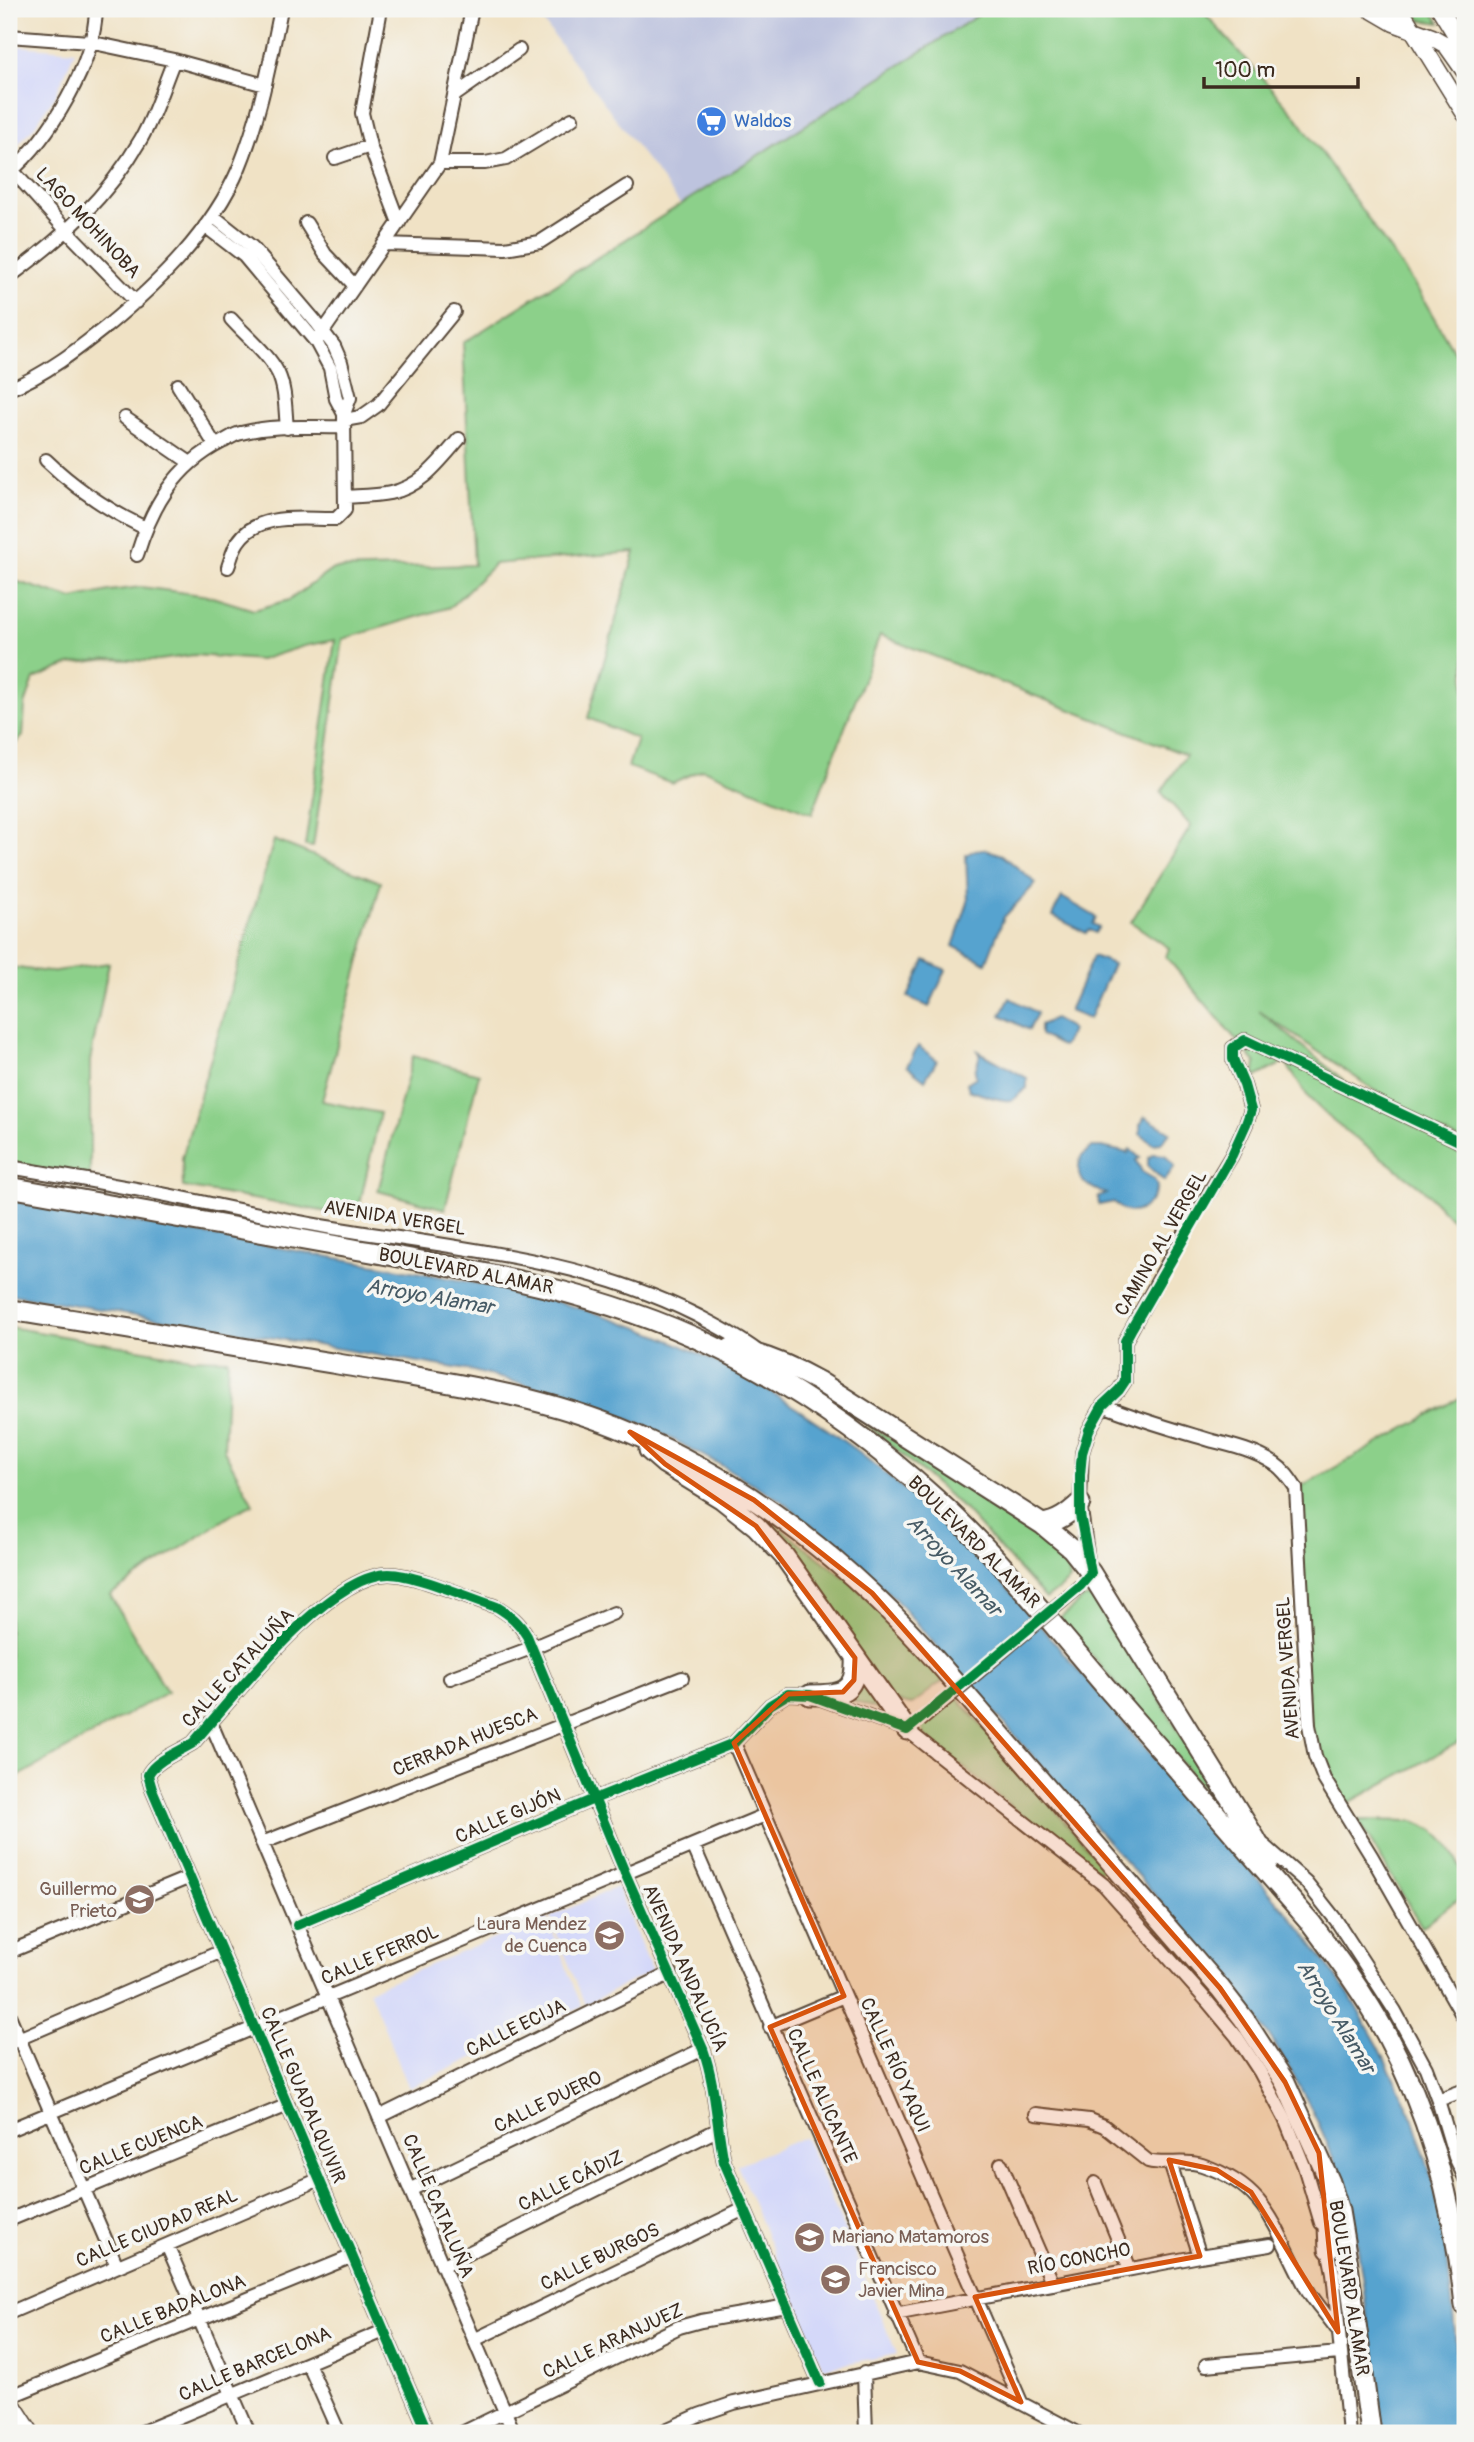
<svg xmlns="http://www.w3.org/2000/svg" width="1474" height="2442" font-family="Pangolin,sans-serif">
	<style>
		.built { fill: #d4d8f9 }
		.industrial { fill: #bdc3de }
		.green { fill: #8cd08a; stroke: #647d54; stroke-width: 2 }
		.water { fill: #56a3cf; stroke: #486676; stroke-width: 2 }
		.lines { fill: none; stroke-linecap: round; stroke-linejoin: round }
		.minor-casing { stroke: #564637; stroke-width: 16 }
		.major-casing { stroke: #564637; stroke-width: 19 }
		.highway-casing { stroke: #564637; stroke-width: 23 }
		.minor { stroke: #fff; stroke-width: 12 }
		.major { stroke: #fff; stroke-width: 16 }
		.highway { stroke: #fff; stroke-width: 19 }
		.minor-bridge-casing { stroke: #564637; stroke-width: 16; stroke-linecap: butt }
		.minor-bridge { stroke: #fff; stroke-width: 12 }
		.cycleway-casing { stroke: #f6f6f2; stroke-width: 15 }
		.cycleway { stroke: #00873e; stroke-width: 10 }
		.marked { fill: #d7540e; fill-opacity: 0.2; stroke: #d7540e; stroke-width: 5; stroke-linejoin: round }
		.labels { text-anchor: middle; dominant-baseline: central; stroke-width: 7; stroke-linejoin: round; paint-order: stroke }
		.shop-label { font-size: 19px; fill: #366cbe; stroke: #f6f6f2; text-anchor: start }
		.street-label { font-size: 19px; fill: #3b2a1e; stroke: #f6f6f2 }
		.education-label { font-size: 19px; fill: #785e54; stroke: #f6f6f2; text-anchor: end }
		.water-label { font-size: 21px; font-style: italic; fill: #465a65; stroke: #f6f6f2 }
	</style>
	<rect width="100%" height="100%" fill="#f6f6f2"/>
	<filter id="ink" filterUnits="userSpaceOnUse"><feTurbulence type="fractalNoise" baseFrequency=".0143" numOctaves="2"/><feDisplacementMap in="SourceGraphic" scale="14" xChannelSelector="R" yChannelSelector="G"/><feConvolveMatrix kernelMatrix="1 2 1 2 8 2 1 2 1" color-interpolation-filters="sRGB"/></filter>
	<filter id="wash" filterUnits="userSpaceOnUse"><feTurbulence type="fractalNoise" baseFrequency=".00686" numOctaves="4" result="noise"/><feDisplacementMap in="SourceGraphic" scale="28" xChannelSelector="R" yChannelSelector="G"/><feGaussianBlur stdDeviation="1.57" result="paint"/><feColorMatrix in="noise" values="0 0 0 0 0 0 0 0 0 0 0 0 0 0 0 0 0 1.4 0 .05"/><feComposite in="paint" operator="in"/></filter>
	<g filter="url(#wash)">
		<rect width="100%" height="100%" fill="#f0e2c5"/>
		<!-- built -->
		<path class="built" d="M9,45l66,6 -19,43 -22,33 -25,27z
			M617,1887l35,84 -67,34 -35,-88z
			M547,1917l35,90 -173,81 -40,-98z
			M805,2137l92,217 -74,14 -86,-203z"/>
		<!-- industrial -->
		<path class="industrial" d="M530,9h458l-308,195 -138,-184z"/>
		<!-- green -->
		<path class="green" d="M988,9h213l94,106 123,175 40,69 7,20v763l-37,-15 -169,-116 99,81 107,65v77l-43,-46 -88,-66 -25,-24 -24,-36 -31,16 2,-15 -90,-106 3,-9 -38,-26 60,-96 -30,-34 25,-37 -306,-120 -68,179 -109,-45 -31,14 -44,-16 9,-28 -49,-21 47,-166 -142,12 1,1 -44,42 -107,32 -30,208 -8,-1 30,-206 -31,6 -44,14 -66,-5 -42,6 -44,-2 -38,5 -36,15 -9,26 -2,31 -14,14v-171l64,20 36,-8 32,-4 68,9 45,14 35,-10 44,-31 141,-4 -11,-222z
			M1414,9h17l9,14 -19,-3z
			M274,840l107,42 -59,219 58,12 -23,104 -174,-30 -1,-29z
			M109,963l-19,98v120l-81,-14v-200l40,5z
			M413,1056l66,18 -34,135 -67,-18z
			M9,1327l182,31 37,1 -4,91 29,54 -20,10 -123,81 57,97 -153,87 -5,6z
			M1465,1395v344l-124,68 -32,-79 -16,-237z
			M864,1422l161,100 33,27 10,15 2,16 -24,19 -84,-92z
			M689,1468l51,29 112,86 92,97 -33,25 -18,-4 -107,-149z
			M1091,1597l8,3 145,237 -184,-219 24,-20z
			M863,1685l17,24v1l-28,-9z
			M957,1697l148,171 -5,3 -66,-46 -109,-89 -2,-5 1,-8z
			M1358,1820l56,1 20,9 15,16 16,31v16l-43,34z"/>
		<!-- water -->
		<path class="water" d="M984,849l18,6 34,28 -32,34 -18,46 -33,-17 15,-44 -2,-47 9,-5z
			M1062,897l34,20 -3,7 6,3 -4,6 -5,-3 -4,3 -33,-17v-3z
			M1093,956l20,8 -24,55 -20,-8z
			M925,960l21,10 -17,37 -21,-10z
			M1010,998l27,15 -8,17 -28,-15z
			M1054,1019l16,9 1,3 -7,14 -3,1 -21,-11v-10z
			M918,1046l19,14 -12,20 -18,-14z
			M978,1051l49,27v10c-6,3 -8,7 -13,11 -6,5 -37,-6 -45,-9l-2,-7 9,-6 -1,-6 5,-16z
			M1145,1117l25,15 -9,11 -8,1 -13,-10v-9z
			M1092,1147h10l26,6 2,-4 10,9 -4,2 6,12 12,7 3,7c-4,21 -27,37 -43,16l-15,3 -1,-8 8,-3c-19,-8 -33,-12 -25,-37z
			M1153,1154l12,1 10,11 -11,15 -16,-15v-7z
			M9,1200c113,20 226,40 339,60 111,19 224,37 328,83 129,56 241,148 336,250l290,337 48,66 29,51 32,66 20,62 15,69 19,189h-86c-8,-65 -11,-131 -23,-195 -18,-96 -68,-180 -125,-256l-335,-382 -55,-51 -61,-49 -57,-34 -68,-36 -86,-34 -96,-25 -464,-77z"/>
	</g>
	<g filter="url(#ink)">
		<g class="lines">
			<defs>
				<path id="minor" d="M381,9l-19,104 8,33 29,77
					M9,36l80,6 85,18 91,25
					M455,95l64,-45
					M335,158l35,-12
					M440,163h45l21,-4 66,-40
					M12,170l55,61 69,71
					M9,173c41,-35 86,-110 87,-164
					M213,216l39,31 64,75 18,24 7,16 9,36 -6,16 1,96 -9,9c-31,1 -78,-8 -98,23 -5,7 -7,17 -10,25
					M306,223l19,31 30,32
					M205,226l39,30 72,86 14,26 6,31 8,15
					M384,244l121,4 35,-6 87,-56
					M9,277c53,-39 98,-79 132,-138 14,-24 22,-53 33,-79
					M231,319c15,17 37,34 47,54 8,17 7,37 9,55
					M316,342l124,-179 32,-154
					M178,385l37,60
					M9,389c35,-13 69,-40 98,-63 52,-43 105,-95 132,-158 21,-51 31,-106 42,-159
					M125,418l64,44
					M344,420l17,-3 17,-12 76,-93
					M46,460c30,29 62,50 99,68
					M345,497c14,-1 31,-1 45,-4 31,-6 49,-31 69,-54
					M137,555c15,-49 38,-89 85,-113 6,-3 13,-8 19,-9 33,-9 70,-5 103,-6
					M9,1167c35,6 70,11 104,18 72,12 142,30 214,42 125,21 254,30 369,88 21,11 41,21 60,35
					M1103,1405c36,15 73,25 110,36 21,5 44,11 62,23 9,6 15,15 21,24l13,237 6,31 9,23 48,78 93,163
					M1089,1567l-9,-64 2,-50 7,-23 14,-25 16,-15 6,-9v-40l51,-93 56,-93 14,-31 5,-14 -7,-25 -11,-26v-11l12,-8 220,104
					M450,1678l81,-30 83,-35
					M211,1723l303,710
					M907,1730l197,155 103,116 30,36 23,35 25,47 19,47 17,57
					M734,1743l287,659
					M262,1843l420,-165
					M693,1845l225,517
					M1264,1845l42,37 30,38 59,91 31,57 12,32 17,57 10,21
					M297,1925l297,-126 140,-56 36,-38 18,-11 22,1 95,34
					M9,1952l181,-75
					M9,2015l108,251
					M770,2027l74,-31
					M9,2043l213,-92
					M1438,2100l27,-10
					M1036,2114l53,6 15,6 44,35c18,5 36,-2 54,4 69,23 73,67 105,124 8,14 20,26 29,39
					M379,2117l292,-144
					M9,2130l756,-315
					M1170,2163l30,93
					M1001,2164l52,120
					M1095,2183l35,86
					M410,2190l293,-141
					M9,2220l279,-115
					M1327,2243l6,30 16,160
					M167,2245l82,188
					M442,2266l275,-136
					M9,2313l311,-134
					M895,2314l305,-58 70,-11
					M474,2340l270,-131
					M308,2363l31,70
					M1206,2365l133,-12
					M864,2373l2,60
					M9,2397l344,-141
					M140,2433l244,-102
					M428,2433l-276,-644 -4,-14c6,-14 31,-23 45,-32 39,-44 135,-169 196,-169 25,0 81,24 108,33 13,8 22,15 30,29l98,237 78,176c13,37 13,75 21,113l96,221
					M462,2433l217,-106 22,-6 86,-15
					M659,2433l40,-18 35,-12 184,-41 42,9 118,62"/>
				<path id="major" d="M1370,9l24,14 38,14 14,8 19,27
					M1400,9l65,105
					M1440,9l25,41
					M9,2399l22,34"/>
				<path id="highway" d="M9,1187c113,20 226,41 340,61 123,22 248,42 362,97 82,39 159,94 226,155 62,56 114,123 168,186 69,79 138,158 206,237 27,36 54,72 75,111 45,83 69,178 79,271
					M9,1310c110,16 219,36 329,54 99,17 200,29 293,69 123,53 222,133 310,233l279,322 24,31 41,63 45,100 9,29 9,54 23,168
					M731,1348c32,6 58,17 87,33l224,143 30,25 19,24 164,265 13,24
					M649,1450l16,14 57,35 34,27 28,30 123,174
					M1042,1524c16,-2 26,-10 38,-21
					M810,1695c31,0 47,-2 45,-37
					M1327,2203l2,46"/>
			</defs>
			<!-- minor casing -->
			<use href="#minor" class="minor-casing"/>
			<!-- major casing -->
			<use href="#major" class="major-casing"/>
			<!-- highway casing -->
			<use href="#highway" class="highway-casing"/>
			<!-- minor -->
			<use href="#minor" class="minor"/>
			<!-- major -->
			<use href="#major" class="major"/>
			<!-- highway -->
			<use href="#highway" class="highway"/>
			<defs>
				<path id="minor-bridge" d="M920,1721l160,-135"/>
			</defs>
			<!-- minor-bridge casing -->
			<use href="#minor-bridge" class="minor-bridge-casing"/>
			<!-- minor-bridge -->
			<use href="#minor-bridge" class="minor-bridge"/>
			<defs>
				<path id="cycleway" d="M297,1925l297,-126 140,-56 36,-38 18,-11 22,1 97,35 173,-144 11,-13 -11,-58v-40l2,-22 7,-23 14,-25 16,-15 6,-9v-40l7,-13 100,-173 14,-31 5,-14 -7,-25 -11,-26v-11l12,-8 220,104
					M428,2433l-276,-644 -4,-14c6,-14 31,-23 45,-32 39,-44 135,-169 196,-169 25,0 81,24 108,33 13,8 22,15 30,29l98,237 78,176c13,37 13,75 21,113l96,221"/>
			</defs>
			<!-- cycleway casing -->
			<use href="#cycleway" class="cycleway-casing"/>
			<!-- cycleway -->
			<use href="#cycleway" class="cycleway"/>
		</g>
	</g>
	<!-- marked area -->
	<path class="marked" d="M630,1432l124,68 118,93 348,395 65,94 34,71 19,179 -87,-140 -34,-22 -48,-10 31,96 -225,41 46,105 -61,-31 -42,-9 -148,-335 74,-31 -110,-253 54,-49 55,-2 11,-12 1,-22 -99,-132 -91,-62z"/>
	<!-- icons -->
	<defs>
		<symbol id="supermarket-disc" viewBox="-11 -11 22 22"><circle r="9.5" fill="#3f7fe0" stroke="#f6f6f2"/><path d="M-6-5.5h2.5l.6 2H6L4.5 2H-2.5L-4.4-4H-6ZM-1.5 3.2a1.3 1.3 0 1 0 .1 0ZM3 3.2a1.3 1.3 0 1 0 .1 0Z" fill="#fff"/></symbol>
		<symbol id="school-disc" viewBox="-11 -11 22 22"><circle r="9.5" fill="#8d6e63" stroke="#f6f6f2"/><path d="M0-5L7-2L0 1L-7-2ZM-4 1L0 2.5L4 1V4Q0 6-4 4Z" fill="#fff"/></symbol>
	</defs>
	<g fill-rule="evenodd">
		<use href="#supermarket-disc" x="694" y="104" width="35" height="35"/>
		<use href="#school-disc" x="122" y="1882" width="35" height="35"/>
		<use href="#school-disc" x="592" y="1918" width="35" height="35"/>
		<use href="#school-disc" x="792" y="2220" width="35" height="35"/>
		<use href="#school-disc" x="818" y="2262" width="35" height="35"/>
	</g>
	<g class="labels">
		<!-- shop labels -->
		<g class="shop-label">
			<text x="734" y="121">Waldos</text>
		</g>
		<!-- street labels -->
		<g class="street-label">
			<text transform="translate(88 223) rotate(47)">LAGO MOHINOBA</text>
			<text transform="translate(395 1218) rotate(9)">AVENIDA VERGEL</text>
			<text transform="translate(1161 1243) rotate(-60)">CAMINO AL VERGEL</text>
			<text transform="translate(466 1271) rotate(11)">BOULEVARD ALAMAR</text>
			<text transform="translate(974 1542) rotate(45)">BOULEVARD ALAMAR</text>
			<text transform="translate(238 1668) rotate(-47)">CALLE CATALUÑA</text>
			<text transform="translate(1288 1668) rotate(-94)">AVENIDA VERGEL</text>
			<text transform="translate(465 1742) rotate(-22)">CERRADA HUESCA</text>
			<text transform="translate(508 1816) rotate(-23)">CALLE GIJÓN</text>
			<text transform="translate(380 1955) rotate(-23)">CALLE FERROL</text>
			<text transform="translate(685 1968) rotate(66)">AVENIDA ANDALUCÍA</text>
			<text transform="translate(516 2028) rotate(-26)">CALLE ECIJA</text>
			<text transform="translate(895 2065) rotate(66)">CALLE RÍO YAQUI</text>
			<text transform="translate(303 2095) rotate(67)">CALLE GUADALQUIVIR</text>
			<text transform="translate(822 2096) rotate(66)">CALLE ALICANTE</text>
			<text transform="translate(548 2102) rotate(-26)">CALLE DUERO</text>
			<text transform="translate(141 2145) rotate(-22)">CALLE CUENCA</text>
			<text transform="translate(571 2181) rotate(-26)">CALLE CÁDIZ</text>
			<text transform="translate(438 2206) rotate(67)">CALLE CATALUÑA</text>
			<text transform="translate(157 2228) rotate(-23)">CALLE CIUDAD REAL</text>
			<text transform="translate(600 2257) rotate(-26)">CALLE BURGOS</text>
			<text transform="translate(1079 2259) rotate(-11)">RÍO CONCHO</text>
			<text transform="translate(1349 2288) rotate(81)">BOULEVARD ALAMAR</text>
			<text transform="translate(173 2309) rotate(-22)">CALLE BADALONA</text>
			<text transform="translate(613 2341) rotate(-25)">CALLE ARANJUEZ</text>
			<text transform="translate(255 2364) rotate(-23)">CALLE BARCELONA</text>
		</g>
		<!-- education labels -->
		<g class="education-label">
			<text x="117" y="1889">Guillermo<tspan x="117" dy="22">Prieto</tspan></text>
			<text x="587" y="1924">Laura Mendez<tspan x="587" dy="22">de Cuenca</tspan></text>
			<text x="832" y="2237" text-anchor="start">Mariano Matamoros</text>
			<text x="858" y="2269" text-anchor="start">Francisco<tspan x="858" dy="22">Javier Mina</tspan></text>
		</g>
		<!-- water labels -->
		<g class="water-label">
			<text transform="translate(430 1297) rotate(10)">Arroyo Alamar</text>
			<text transform="translate(954 1566) rotate(47)">Arroyo Alamar</text>
			<text transform="translate(1336 2017) rotate(58)">Arroyo Alamar</text>
		</g>
	</g>
	<!-- margin -->
	<rect width="1474" height="2442" fill="none" stroke="#f6f6f2" stroke-width="35"/>
	<!-- scale -->
	<path d="M1204 77v10h154v-10" fill="none" stroke="#3b2a1e" stroke-width="3.5"/>
	<text x="1215" y="77" font-size="21" fill="#3b2a1e" stroke="#f6f6f2" stroke-width="5" paint-order="stroke">100 m</text>
</svg>
